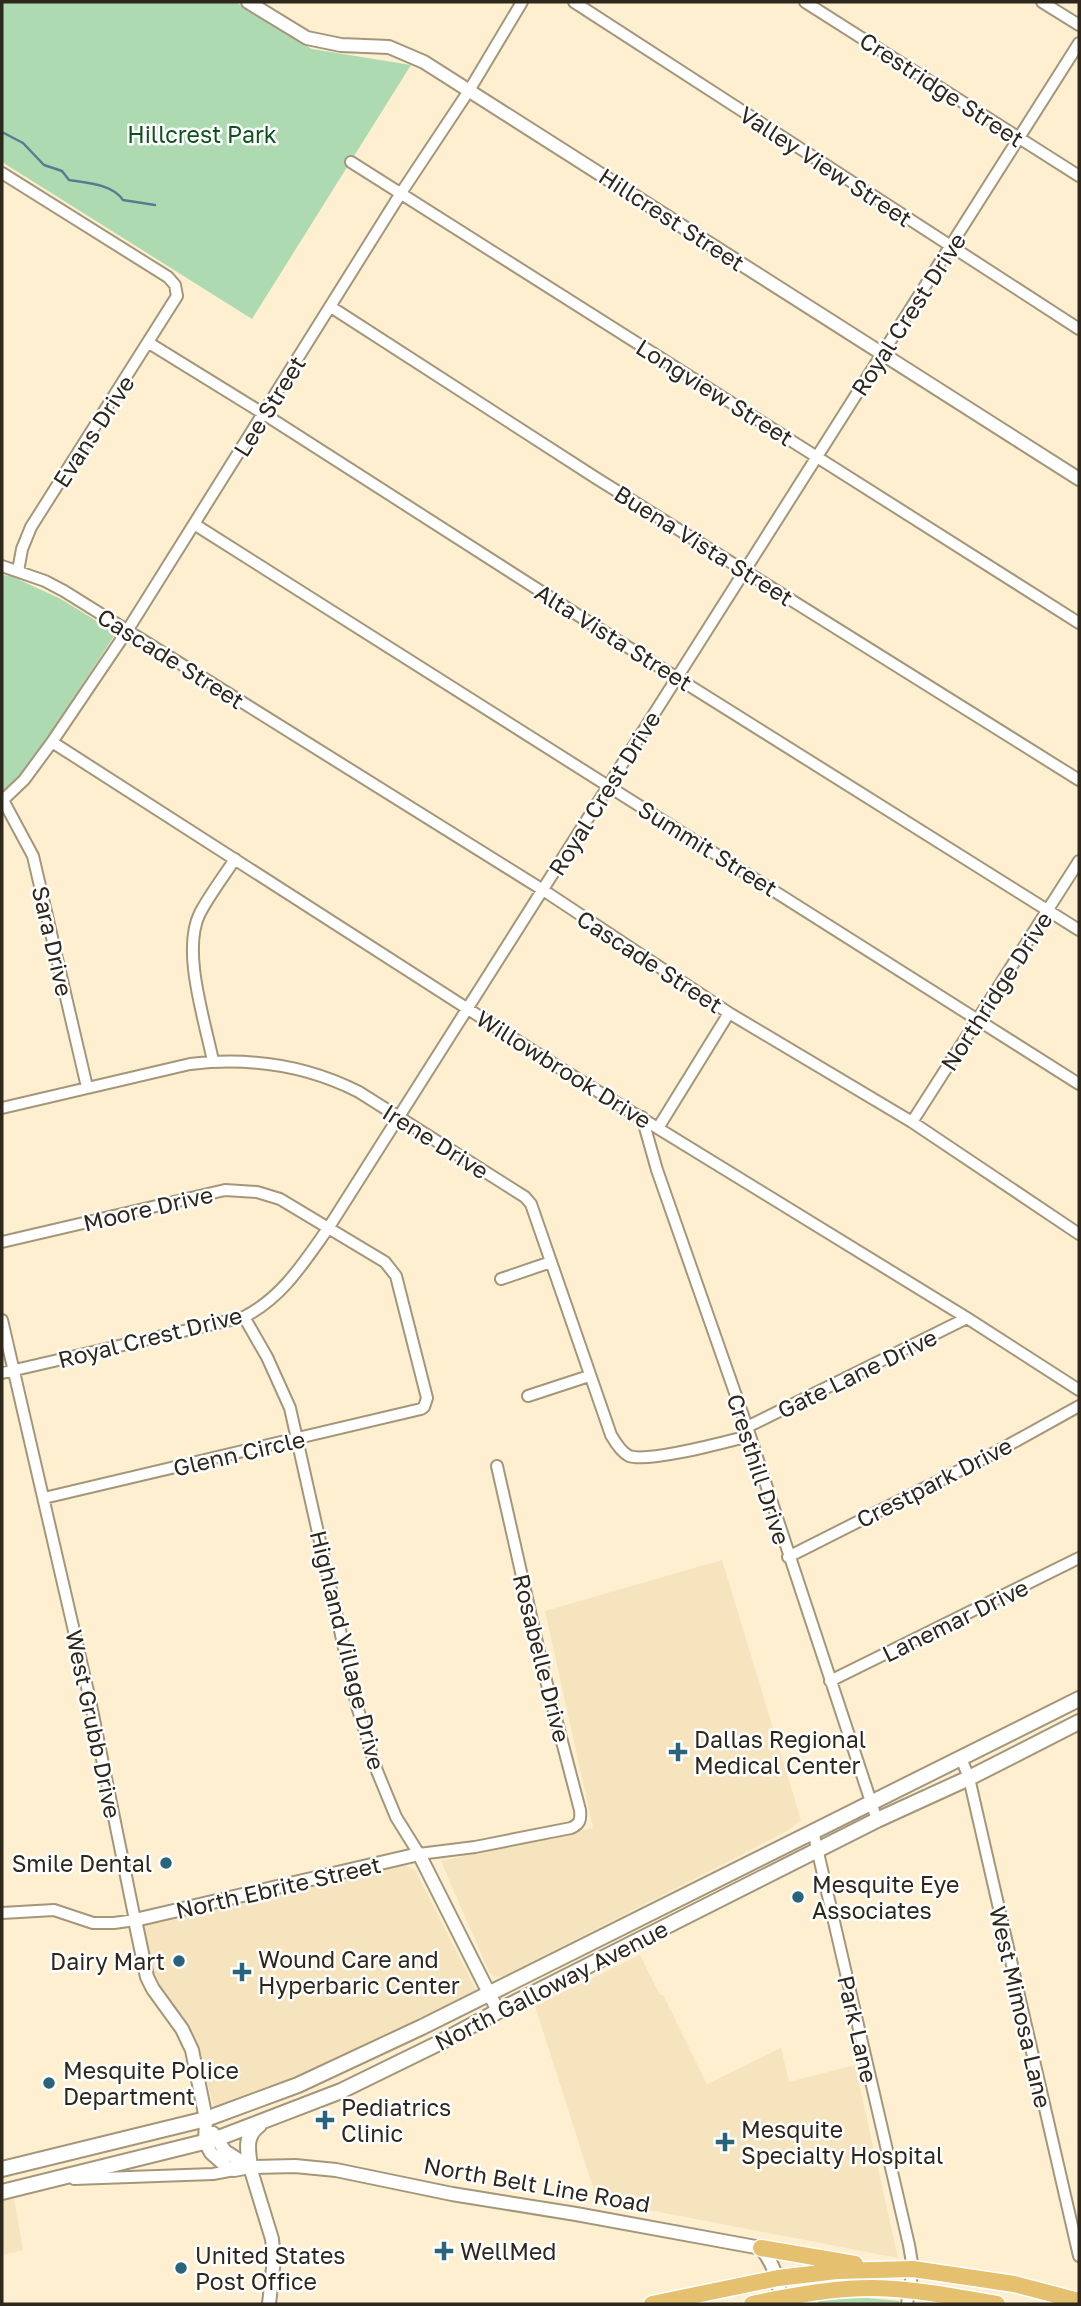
<svg xmlns="http://www.w3.org/2000/svg" width="1081" height="2306" font-family="'Golos Text',sans-serif">
	<style>
		.built { fill: #f6e4be }
		.green { fill: #aedab1 }
		.lines { fill: none; stroke-linecap: round; stroke-linejoin: round }
		.stream { stroke: #5a7b92; stroke-width: 2.5 }
		.minor-casing { stroke: #a49679; stroke-width: 14 }
		.tertiary-casing { stroke: #a49679; stroke-width: 16 }
		.secondary-casing { stroke: #a49679; stroke-width: 18 }
		.primary-casing { stroke: #fff; stroke-width: 19 }
		.minor { stroke: #fff; stroke-width: 10 }
		.tertiary { stroke: #fff; stroke-width: 12 }
		.secondary { stroke: #fff; stroke-width: 14 }
		.primary { stroke: #e5c16f; stroke-width: 16 }
		.poi-dot { fill: #29647c; stroke: #fff; stroke-width: 2.5 }
		.labels { text-anchor: middle; dominant-baseline: central; stroke-width: 5; stroke-linejoin: round; paint-order: stroke }
		.street-label { font-size: 23px; fill: #2d271c; stroke: #fff }
		.park-label { font-size: 23px; fill: #0e511d; stroke: #fff }
		.poi-label { font-size: 23px; fill: #2d271c; stroke: #fff; text-anchor: start }
	</style>
	<rect width="100%" height="100%" fill="#feefd0"/>
	<!-- built -->
	<path class="built" d="M722,1560l79,260 -14,11 -106,55 -178,90 -8,1 -6,-5 -48,-111 152,-33 -48,-217z
		M401,1863l14,7 61,120 -184,90 -76,28 -3,-4 -14,-50 -43,-74 -13,-49 2,-5 7,-5z
		M640,1955l20,40h3l44,89 74,-36 8,34 66,-17 43,193 -301,-58 -62,-194z
		M14,2198l9,52 -21,5v-55z"/>
	<!-- green -->
	<path class="green" d="M2,2h233l77,47 99,16 -159,254 -250,-157z
		M2,575l9,1 50,23 55,34 -89,136 -25,24z
		M867,2298l32,3v3h-81v-4z"/>
	<g class="lines">
		<!-- stream -->
		<path class="stream" d="M2,132l21,11 21,22 18,6 7,9c18,3 43,4 54,20l32,5"/>
		<defs>
			<path id="minor" d="M574,2l505,327
				M805,2l274,174
				M1042,2l37,23
				M351,162l728,461
				M2,173l166,104 7,8 2,11 -146,231 -9,22 -4,22
				M331,307l265,171 483,302
				M149,343l115,71 359,230 456,286
				M194,524l885,560
				M2,566l43,15 19,10 479,299 186,123 183,109 167,112
				M52,742l511,328 404,248 112,72
				M3,800l30,56 54,231
				M2,801l22,-21 28,-38 75,-111 274,-438 69,-104 52,-87
				M213,1061c-8,-40 -32,-111 -13,-148 10,-19 24,-37 35,-54
				M2,1108l188,-44c59,-7 116,1 169,28l166,105 6,7 80,231c4,7 10,17 18,21 20,7 96,-14 120,-20
				M642,1117l15,53 90,257 130,393
				M912,1122l167,-261
				M658,1128l71,-115
				M2,1242l223,-52 32,2 23,7 105,63 11,14 31,122 -3,9 -3,2 -377,89
				M501,1279l50,-17
				M244,1317l23,40 23,51 67,298 20,65 19,46 23,37 56,-7 96,-19c9,-4 10,-8 9,-18l-37,-141 -46,-203
				M2,1320l88,380 45,220 -21,3h-21l-39,-13 -52,3
				M2,1373l242,-56c39,-20 60,-55 85,-90l750,-1184
				M528,1396l61,-20
				M747,1427l220,-109
				M788,1557l208,-105 83,-46
				M830,1681l249,-123
				M961,1758l8,20 110,478
				M813,1831l96,414 4,24 -6,35
				M74,2179l139,-5 21,-4"/>
			<path id="tertiary" d="M248,2l59,36 34,7 48,2 35,15 655,417
				M498,2011l-79,-157 -284,66 12,57 6,12 29,40 10,21 14,69 -1,23 6,11 16,14 7,3 16,-3 45,-1 41,4 116,24 124,20 185,34c12,15 17,30 20,50
				M213,2133l12,18 25,16
				M250,2167l22,72 2,20 -5,45"/>
			<path id="secondary" d="M250,2167c-2,-17 -6,-31 9,-42
				M2,2169l204,-50 92,-34 124,-58 657,-328
				M2,2192l214,-53 125,-48 96,-47 69,-37 371,-187 92,-42 110,-56"/>
			<path id="primary" d="M761,2248l94,16
				M652,2304l126,-26 59,-7 76,-2 101,15 65,17
				M752,2304c37,-8 84,-17 122,-16 41,1 83,9 123,16"/>
		</defs>
		<!-- minor casing -->
		<use href="#minor" class="minor-casing"/>
		<!-- tertiary casing -->
		<use href="#tertiary" class="tertiary-casing"/>
		<!-- secondary casing -->
		<use href="#secondary" class="secondary-casing"/>
		<!-- primary casing -->
		<use href="#primary" class="primary-casing"/>
		<!-- minor -->
		<use href="#minor" class="minor"/>
		<!-- tertiary -->
		<use href="#tertiary" class="tertiary"/>
		<!-- secondary -->
		<use href="#secondary" class="secondary"/>
		<!-- primary -->
		<use href="#primary" class="primary"/>
	</g>
	<!-- markers -->
	<g class="poi-dot">
		<path d="M674.5 1741.5h7v7h7v7h-7v7h-7v-7h-7v-7h7z"/>
		<circle cx="166" cy="1863" r="7"/>
		<circle cx="798" cy="1897" r="7"/>
		<circle cx="179" cy="1961" r="7"/>
		<path d="M238.5 1961.5h7v7h7v7h-7v7h-7v-7h-7v-7h7z"/>
		<circle cx="49" cy="2083" r="7"/>
		<path d="M321.5 2109.5h7v7h7v7h-7v7h-7v-7h-7v-7h7z"/>
		<path d="M721.5 2131.5h7v7h7v7h-7v7h-7v-7h-7v-7h7z"/>
		<path d="M440.5 2240.5h7v7h7v7h-7v7h-7v-7h-7v-7h7z"/>
		<circle cx="181" cy="2268" r="7"/>
	</g>
	<g class="labels">
		<!-- street labels -->
		<g class="street-label">
			<text transform="translate(942 89) rotate(33)">Crestridge Street</text>
			<text transform="translate(826 166) rotate(33)">Valley View Street</text>
			<text transform="translate(672 219) rotate(33)">Hillcrest Street</text>
			<text transform="translate(908 314) rotate(-57)">Royal Crest Drive</text>
			<text transform="translate(715 392) rotate(32)">Longview Street</text>
			<text transform="translate(269 406) rotate(-58)">Lee Street</text>
			<text transform="translate(93 431) rotate(-57)">Evans Drive</text>
			<text transform="translate(704 545) rotate(32)">Buena Vista Street</text>
			<text transform="translate(614 637) rotate(32)">Alta Vista Street</text>
			<text transform="translate(171 658) rotate(32)">Cascade Street</text>
			<text transform="translate(604 793) rotate(-58)">Royal Crest Drive</text>
			<text transform="translate(708 848) rotate(32)">Summit Street</text>
			<text transform="translate(53 941) rotate(77)">Sara Drive</text>
			<text transform="translate(650 961) rotate(33)">Cascade Street</text>
			<text transform="translate(996 991) rotate(-57)">Northridge Drive</text>
			<text transform="translate(564 1069) rotate(32)">Willowbrook Drive</text>
			<text transform="translate(436 1141) rotate(32)">Irene Drive</text>
			<text transform="translate(148 1208) rotate(-13)">Moore Drive</text>
			<text transform="translate(150 1337) rotate(-14)">Royal Crest Drive</text>
			<text transform="translate(857 1373) rotate(-26)">Gate Lane Drive</text>
			<text transform="translate(239 1453) rotate(-13)">Glenn Circle</text>
			<text transform="translate(759 1469) rotate(72)">Cresthill Drive</text>
			<text transform="translate(934 1482) rotate(-27)">Crestpark Drive</text>
			<text transform="translate(955 1620) rotate(-26)">Lanemar Drive</text>
			<text transform="translate(348 1650) rotate(76)">Highland Village Drive</text>
			<text transform="translate(542 1658) rotate(76)">Rosabelle Drive</text>
			<text transform="translate(94 1724) rotate(78)">West Grubb Drive</text>
			<text transform="translate(278 1887) rotate(-13)">North Ebrite Street</text>
			<text transform="translate(551 1985) rotate(-27)">North Galloway Avenue</text>
			<text transform="translate(1021 2007) rotate(77)">West Mimosa Lane</text>
			<text transform="translate(858 2029) rotate(77)">Park Lane</text>
			<text transform="translate(537 2184) rotate(10)">North Belt Line Road</text>
		</g>
		<!-- park labels -->
		<g class="park-label">
			<text x="202" y="134">Hillcrest Park</text>
		</g>
		<!-- poi labels -->
		<g class="poi-label">
			<text x="694" y="1739">Dallas Regional<tspan x="694" dy="26">Medical Center</tspan></text>
			<text x="152" y="1863" text-anchor="end">Smile Dental</text>
			<text x="812" y="1884">Mesquite Eye<tspan x="812" dy="26">Associates</tspan></text>
			<text x="258" y="1959">Wound Care and<tspan x="258" dy="26">Hyperbaric Center</tspan></text>
			<text x="165" y="1961" text-anchor="end">Dairy Mart</text>
			<text x="63" y="2070">Mesquite Police<tspan x="63" dy="26">Department</tspan></text>
			<text x="341" y="2107">Pediatrics<tspan x="341" dy="26">Clinic</tspan></text>
			<text x="741" y="2129">Mesquite<tspan x="741" dy="26">Specialty Hospital</tspan></text>
			<text x="460" y="2251">WellMed</text>
			<text x="195" y="2255">United States<tspan x="195" dy="26">Post Office</tspan></text>
		</g>
	</g>
	<!-- border -->
	<rect width="1081" height="2306" fill="none" stroke="#2d271c" stroke-width="7"/>
</svg>
